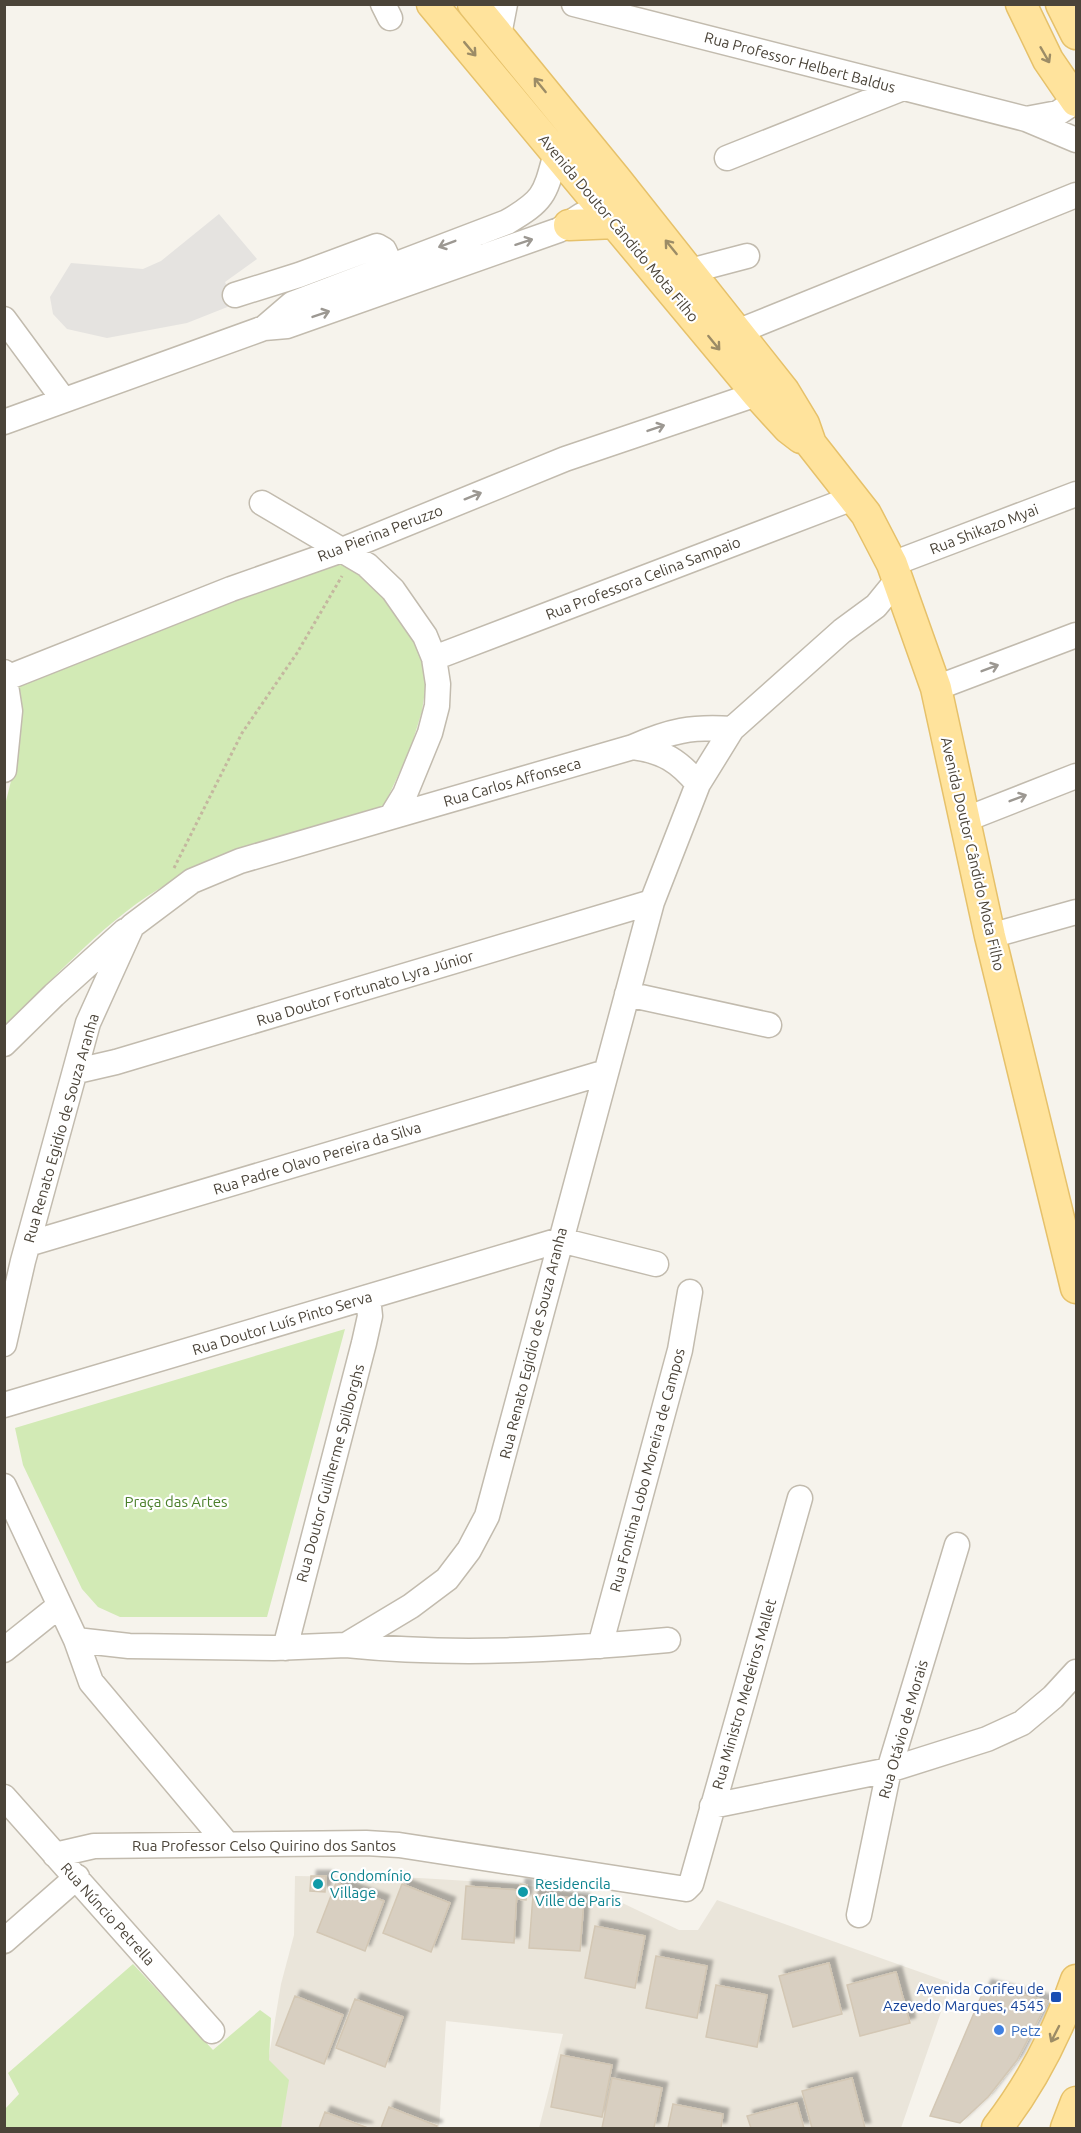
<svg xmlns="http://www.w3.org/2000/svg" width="1081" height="2133" font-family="Ubuntu,sans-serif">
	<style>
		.residential { fill: #eae5da }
		.green { fill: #d2eab5 }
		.parking { fill: #e5e3e0 }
		.building { fill: #d8cfc1; stroke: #d3c7b4; stroke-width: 1.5; filter: url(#shadow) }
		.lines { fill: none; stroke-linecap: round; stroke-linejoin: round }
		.minor-casing { stroke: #c2bbae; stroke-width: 27 }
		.major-casing { stroke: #e6c16a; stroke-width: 33 }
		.path { stroke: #c4b79f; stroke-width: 3; stroke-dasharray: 3 3; stroke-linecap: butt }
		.minor { stroke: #fff; stroke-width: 24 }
		.major { stroke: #ffe39c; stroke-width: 30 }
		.oneway { stroke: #9c8c66 }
		.oneway2 { stroke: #9c9892 }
		.culture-dot { fill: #0f9aa8; stroke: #fff; stroke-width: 2 }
		.transit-dot { fill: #1a4fb4; stroke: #fff; stroke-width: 2 }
		.shop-dot { fill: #3f7fe0; stroke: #fff; stroke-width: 2 }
		.labels { text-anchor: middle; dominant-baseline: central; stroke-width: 4.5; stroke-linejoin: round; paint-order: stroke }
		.street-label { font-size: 15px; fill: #4b4439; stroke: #fff }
		.park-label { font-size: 15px; fill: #4a7f2a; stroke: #fff }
		.culture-label { font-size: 15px; fill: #0d838f; stroke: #fff; text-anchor: start }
		.transit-label { font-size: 15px; fill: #164399; stroke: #fff; text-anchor: end }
		.shop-label { font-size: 15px; fill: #366cbe; stroke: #fff; text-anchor: start }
	</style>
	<defs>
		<filter id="shadow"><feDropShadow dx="5.5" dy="-5.5" stdDeviation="1.5" flood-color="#0004"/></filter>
	</defs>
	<rect width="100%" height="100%" fill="#f6f3ec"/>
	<!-- residential -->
	<path class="residential" d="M295,1876l124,2 98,6 99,16 63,30h19l19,-30 234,83 -50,145h-362l24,-94 -117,-13 -7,107h-182l24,-144 13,-49z"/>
	<!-- green -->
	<path class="green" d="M334,563l28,6 59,76 6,32 -5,34 -12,39 -29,62 -198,64c-67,31 -125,99 -178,150l-1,-217 11,-44 7,-63 -5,-16 257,-104z
		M345,1329l-78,288h-147l-22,-10 -16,-18 -59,-124 -8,-37z
		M133,1964l80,86 47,-40 11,8 -2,42 20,20 -8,48h-276v-19l14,-15 -11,-21z"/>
	<!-- parking -->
	<path class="parking" d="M219,214l38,45 -32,23 10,22 -48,19 -80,15 -40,-9 -14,-15 -3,-17 21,-34 72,6 18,-8z"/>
	<!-- building -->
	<path class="building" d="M311,1876h15l-1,16 -15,-1z
		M336,1883l48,18 -19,50 -48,-19z
		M402,1884l48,19 -19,49 -48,-19z
		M520,1884l7,1 -1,15 -8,-1z
		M466,1886l51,4 -3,53 -52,-4z
		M533,1895l51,4 -4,52 -51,-3z
		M595,1926l50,10 -10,52 -50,-10z
		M656,1956l51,10 -10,52 -51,-10z
		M829,1963l13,51 -49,13 -14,-51z
		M896,1972l14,51 -50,13 -13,-51z
		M716,1985l51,10 -10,52 -51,-10z
		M986,1985l62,16 -31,59 -29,37 -28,26 -30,-7z
		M295,1996l48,19 -19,49 -48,-19z
		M355,1999l48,18 -18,50 -49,-19z
		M561,2055l51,10 -10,52 -51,-10z
		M612,2078l50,10 -8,40h-52z
		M852,2078l13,50h-53l-10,-37z
		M797,2103l7,25h-53l-4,-12z
		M673,2104l50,10 -2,14h-53z
		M389,2107l48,19 -1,2h-55z
		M325,2112l43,16h-49z"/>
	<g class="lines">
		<defs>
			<path id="minor" d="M383,4l7,14
				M574,4l452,115 50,21
				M499,35l6,-31
				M1026,119l32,-6 18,-12
				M727,158l176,-70
				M690,271l57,-15
				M235,295l64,-20 78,-29 7,4 14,31
				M4,319l59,80
				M264,328l28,-24 215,-82c38,-22 38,-28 49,-69
				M737,332l339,-137
				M4,422l260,-94 23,-2 272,-96 23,-15
				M892,564l184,-70
				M434,658l419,-160
				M4,672l6,39 -6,59
				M4,679l227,-90 111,-39 223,-91 192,-65
				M936,688l140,-53
				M633,747c30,4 46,14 65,37
				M391,817l242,-70c37,-16 59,-21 99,-18
				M964,820l112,-44
				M990,936l86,-24
				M627,994l142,31
				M4,1044l50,-49 71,-64
				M77,1071l39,-9 536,-160
				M28,1244l578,-172
				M4,1344l19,-83 65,-238 44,-97 60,-45 48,-20 151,-44 14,-23 25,-61 7,-27 1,-22 -4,-26 -9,-22 -32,-46 -26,-25 -105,-62
				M4,1405l556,-165 96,24
				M4,1486l72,154 15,42 136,162
				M76,1640l53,6 145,2 72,-3 65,-39 36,-27 22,-29 18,-34 165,-614 46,-118 34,-55 110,-98 34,-25 22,-27
				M346,1645c109,11 213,5 322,-5
				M600,1646l80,-296 10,-58
				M285,1648l79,-305 6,-27 -2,-19
				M4,1650l55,-44
				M4,1797l208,234
				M712,1806l177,-36 98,-31 35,-16 31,-26 23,-25
				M55,1855l39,-9 272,-3 33,2 287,44 5,-5 109,-386
				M859,1915l30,-145 68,-225
				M4,1941l73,-64"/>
			<path id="major" d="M432,4l325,390 31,34 13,10
				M473,4l143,175 168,212 20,33 7,20 55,70 26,50 44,124 54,248 86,352
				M1021,4l27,56 28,41
				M1061,4l15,30
				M569,225l47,-2
				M997,2128c35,-45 60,-94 79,-148
				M1066,2128l10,-26"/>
		</defs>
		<!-- minor casing -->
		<use href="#minor" class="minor-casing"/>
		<!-- major casing -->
		<use href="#major" class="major-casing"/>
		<!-- path -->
		<path class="path" d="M174,868l68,-135 55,-80 45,-77"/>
		<!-- minor -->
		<use href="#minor" class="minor"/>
		<!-- major -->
		<use href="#major" class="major"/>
	</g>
	<!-- one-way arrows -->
	<defs><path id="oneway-shaft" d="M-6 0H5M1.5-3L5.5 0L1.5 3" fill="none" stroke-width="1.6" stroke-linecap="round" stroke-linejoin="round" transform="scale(1.5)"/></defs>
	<g class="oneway">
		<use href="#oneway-shaft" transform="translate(470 49) rotate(50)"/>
		<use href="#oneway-shaft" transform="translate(1045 55) rotate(60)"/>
		<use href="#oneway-shaft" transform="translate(540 85) rotate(-129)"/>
		<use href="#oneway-shaft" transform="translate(671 247) rotate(-129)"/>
		<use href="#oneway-shaft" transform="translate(714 343) rotate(51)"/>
		<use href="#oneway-shaft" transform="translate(1055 2034) rotate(117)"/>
	</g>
	<g class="oneway2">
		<use href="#oneway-shaft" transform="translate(524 242) rotate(-18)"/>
		<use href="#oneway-shaft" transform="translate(447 244) rotate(159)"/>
		<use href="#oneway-shaft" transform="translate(321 314) rotate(-19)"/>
		<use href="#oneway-shaft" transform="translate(656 428) rotate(-19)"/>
		<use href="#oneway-shaft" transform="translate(473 496) rotate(-22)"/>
		<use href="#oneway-shaft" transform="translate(990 668) rotate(-21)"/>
		<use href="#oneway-shaft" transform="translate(1018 798) rotate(-21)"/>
	</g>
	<!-- markers -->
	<g class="culture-dot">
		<circle cx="318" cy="1884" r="6"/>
		<circle cx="523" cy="1892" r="6"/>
	</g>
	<rect class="transit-dot" x="1050" y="1991" width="12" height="12" rx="3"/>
	<circle class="shop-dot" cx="999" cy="2030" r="6"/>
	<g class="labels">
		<!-- street labels -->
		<g class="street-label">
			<text transform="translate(800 62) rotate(15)">Rua Professor Helbert Baldus</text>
			<text transform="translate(619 228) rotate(50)">Avenida Doutor Cândido Mota Filho</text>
			<text transform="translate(984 529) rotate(-21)">Rua Shikazo Myai</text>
			<text transform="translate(380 533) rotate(-21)">Rua Pierina Peruzzo</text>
			<text transform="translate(643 578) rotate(-21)">Rua Professora Celina Sampaio</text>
			<text transform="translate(512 782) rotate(-16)">Rua Carlos Affonseca</text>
			<text transform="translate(973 854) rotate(77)">Avenida Doutor Cândido Mota Filho</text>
			<text transform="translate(365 988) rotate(-17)">Rua Doutor Fortunato Lyra Júnior</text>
			<text transform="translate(61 1128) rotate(-74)">Rua Renato Egidio de Souza Aranha</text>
			<text transform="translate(317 1158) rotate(-17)">Rua Padre Olavo Pereira da Silva</text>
			<text transform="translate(282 1323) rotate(-17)">Rua Doutor Luís Pinto Serva</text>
			<text transform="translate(533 1343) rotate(-76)">Rua Renato Egidio de Souza Aranha</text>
			<text transform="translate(647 1470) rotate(-75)">Rua Fontina Lobo Moreira de Campos</text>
			<text transform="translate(330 1473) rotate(-75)">Rua Doutor Guilherme Spilborghs</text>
			<text transform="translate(744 1694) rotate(-74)">Rua Ministro Medeiros Mallet</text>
			<text transform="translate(903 1729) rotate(-74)">Rua Otávio de Morais</text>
			<text x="264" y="1845">Rua Professor Celso Quirino dos Santos</text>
			<text transform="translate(108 1914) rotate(48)">Rua Núncio Petrella</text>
		</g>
		<!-- park labels -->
		<g class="park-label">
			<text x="176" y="1501">Praça das Artes</text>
		</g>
		<!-- culture labels -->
		<g class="culture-label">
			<text x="330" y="1875">Condomínio<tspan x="330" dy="17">Village</tspan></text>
			<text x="535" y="1883">Residencila<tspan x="535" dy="17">Ville de Paris</tspan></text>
		</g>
		<!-- transit labels -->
		<g class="transit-label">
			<text x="1044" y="1988">Avenida Corifeu de<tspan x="1044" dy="17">Azevedo Marques, 4545</tspan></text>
		</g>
		<!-- shop labels -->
		<g class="shop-label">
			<text x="1011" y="2030">Petz</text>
		</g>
	</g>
	<!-- border -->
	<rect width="1081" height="2133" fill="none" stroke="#4b4439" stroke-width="12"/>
</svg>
